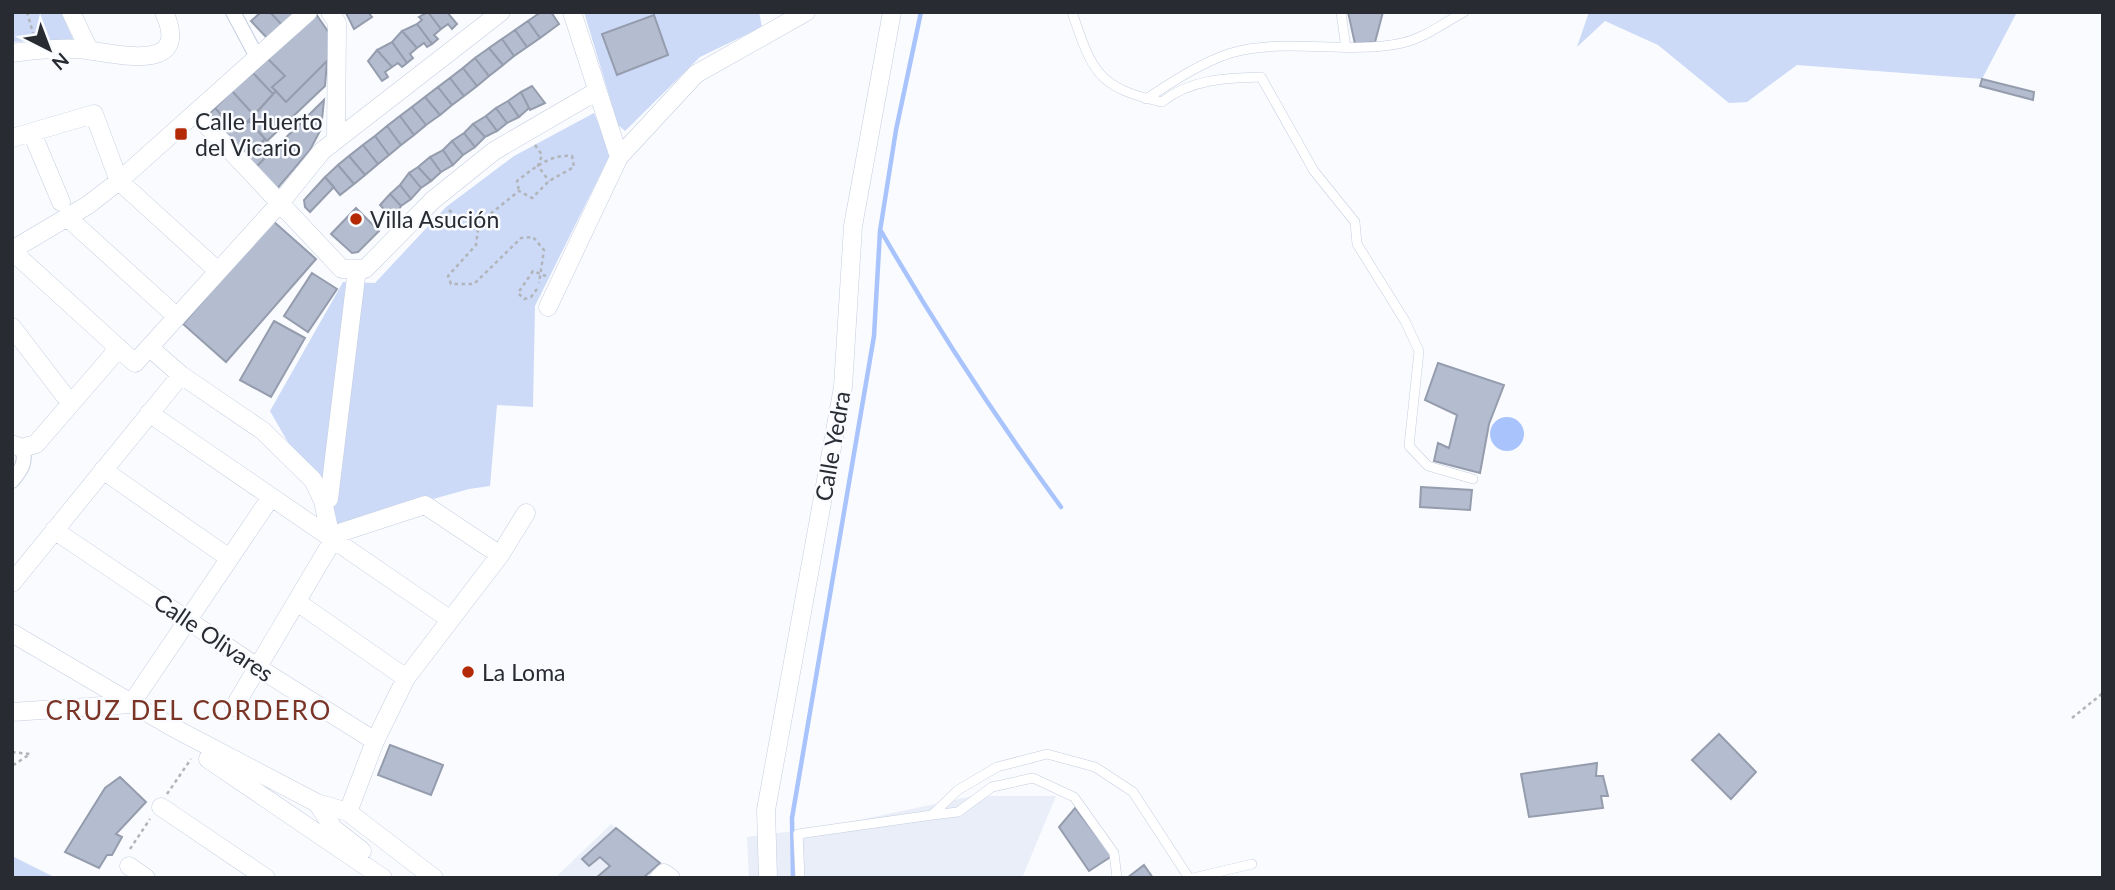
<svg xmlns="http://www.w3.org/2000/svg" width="2115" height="890" font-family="Lato,sans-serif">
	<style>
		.built { fill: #e9eef8 }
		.green { fill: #ccdaf8 }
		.water { fill: #a9c4fd }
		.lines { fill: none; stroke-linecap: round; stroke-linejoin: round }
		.stream { stroke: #a9c4fd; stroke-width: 4.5 }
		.building { fill: #b4bdcf; stroke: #949cad; stroke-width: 2 }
		.service-casing { stroke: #c5cee0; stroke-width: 10 }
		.pedestrian-casing { stroke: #c5cee0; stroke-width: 16 }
		.minor-casing { stroke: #c5cee0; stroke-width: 19 }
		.path { stroke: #b1b4b8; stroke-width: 2.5; stroke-dasharray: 3.5 3.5; stroke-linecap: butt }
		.service { stroke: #fff; stroke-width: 9 }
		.pedestrian { stroke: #fff; stroke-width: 14 }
		.minor { stroke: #fff; stroke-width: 18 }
		.poi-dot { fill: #b42906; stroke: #f9fbfe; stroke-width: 2.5 }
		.labels { text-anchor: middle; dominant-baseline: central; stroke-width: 5; stroke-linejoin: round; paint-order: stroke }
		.poi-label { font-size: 23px; fill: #282b32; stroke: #f9fbfe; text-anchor: start }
		.street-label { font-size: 23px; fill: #282b32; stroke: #f9fbfe }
		.quarter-label { font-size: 26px; letter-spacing: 2px; fill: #7a3527; stroke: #f9fbfe }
	</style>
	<rect width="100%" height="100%" fill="#f9fbfe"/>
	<!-- built -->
	<path class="built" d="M973,796h83l-34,82h-273l-2,-41 79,-10z
		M611,824l67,54h-123z"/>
	<!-- green -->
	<path class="green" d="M12,12h49l12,27 -61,3z
		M584,12h175l3,15 -62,30 -75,74 -7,-6z
		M1589,12h428l-35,67 -185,-14 -50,37 -18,1 -71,-58 -53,-24 -28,26z
		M594,113l17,40 -76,153 -2,101 -36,-2 -7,81 -21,3 -133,37 -66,-115 73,-129 32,1 71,-76 68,-51z
		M12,856l44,22h-44z"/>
	<!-- water -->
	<path class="water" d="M1490 434a17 17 0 1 1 34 0a17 17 0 1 1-34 0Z"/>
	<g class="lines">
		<!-- stream -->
		<path class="stream" d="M881,231c55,96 115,187 180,276
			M793,878l-1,-60 82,-482 6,-105 16,-101 25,-118"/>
	</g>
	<!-- building -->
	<path class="building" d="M261,12h9l12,13 -14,14 -17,-18z
		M270,12h25l-13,13z
		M368,12l4,5 -18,12 -8,-16z
		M428,12h19l10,12 -5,5 -4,-5 -7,5z
		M428,12l13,17 -7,6 4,4 -6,5 -15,-20 5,-4 -3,-3z
		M541,12h10l8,12 -19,14 -12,-17z
		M1348,12h35l-8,30 -20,2z
		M316,14l13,19 -1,27 -42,42 -14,-15 13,-11 -17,-17z
		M654,15l14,40 -51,20 -15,-41z
		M528,21l12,17 -13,9 -12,-17z
		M417,24l15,20 -5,3 -3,-4 -7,5 -15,-17z
		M515,30l12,17 -13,9 -12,-17z
		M402,31l15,17 -7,6 3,4 -6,5 -15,-21z
		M502,39l12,17 -11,9 -14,-17z
		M392,42l15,21 -5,4 -4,-4 -6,4 -15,-17z
		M489,48l14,17 -14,11 -14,-18z
		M377,50l15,17 -7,5 3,5 -6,4 -14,-20z
		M475,58l14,18 -12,10 -14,-18z
		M268,59l17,17 -13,11 4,4 -3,3 -20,-21z
		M327,61l-2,25 -58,55 -18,-20 27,-30 10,11z
		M463,68l14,18 -13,10 -14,-18z
		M253,73l20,21 -19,21 -22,-24z
		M450,78l14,18 -12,9 -14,-18z
		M1982,79l52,13 -1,8 -53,-14z
		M532,86l13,17 -15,7 -9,-18z
		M438,87l14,18 -12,10 -15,-18z
		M232,91l22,24 -17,17 -22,-24z
		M521,92l8,16 -10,9 -11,-16z
		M425,97l15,18 -14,10 -14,-18z
		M324,100l-3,29 -11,21 -34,40 -21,-22z
		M508,101l11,16 -12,6 -11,-15z
		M412,107l14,18 -12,10 -14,-19z
		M215,108l22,24 12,-11 16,18 -19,18 -40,-40z
		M496,108l11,15 -10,8 -11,-15z
		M400,116l14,19 -13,10 -14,-19z
		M486,116l11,15 -12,6 -12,-13z
		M473,124l12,13 -10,10 -11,-14z
		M387,126l14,19 -12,10 -14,-19z
		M464,133l11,14 -12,8 -11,-14z
		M375,136l14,19 -11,9 -15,-19z
		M265,139l10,9 -20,20 -9,-11z
		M452,141l11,14 -10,10 -10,-15z
		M363,145l15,19 -13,11 -16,-19z
		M443,150l10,15 -12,7 -11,-15z
		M349,156l16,19 -11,9 -16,-19z
		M430,157l11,15 -10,9 -13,-14z
		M338,165l16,19 -14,11 -15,-18z
		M418,167l13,14 -10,7 -12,-15z
		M409,173l12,15 -10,11 -11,-14z
		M325,177l9,10 -24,25 -5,-5 -1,-7z
		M400,185l11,14 -10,7 -11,-12z
		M390,194l11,12 -8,13 -13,-14z
		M356,208l23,23 -21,21 -6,1 -21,-19z
		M273,221l43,38 -90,103 -43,-38z
		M312,273l25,16 -29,43 -24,-16z
		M274,321l31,17 -34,59 -31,-17z
		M1438,363l66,22 -15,39 -9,49 -46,-12 4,-18 11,5 8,-33 -32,-15z
		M1421,487l51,3 -2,20 -50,-3z
		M1719,734l37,38 -25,27 -39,-39z
		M390,745l53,20 -12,30 -53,-20z
		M1597,763l-1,13h7l5,20h-7l2,12 -74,9 -8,-43z
		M120,777l26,25 -30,32 6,3 -10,18h-5l-8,13 -34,-16 40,-64z
		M1075,808l37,48 -23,15 -30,-44z
		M616,828l44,35 -17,15h-47l14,-12 -10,-9 -11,9 -7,-7z
		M1144,865l9,13h-26z"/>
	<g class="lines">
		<defs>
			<path id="service" d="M1072,12c20,59 25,76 90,90 28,-23 65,-24 99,-25l53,94 41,51 2,22 48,77 14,30 -10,95 19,20 45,13
				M1341,12l5,36
				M1146,99c26,-17 56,-37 85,-46 55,-16 115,2 171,-10 21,-4 43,-21 62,-31
				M932,815l26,-3 34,-25 41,-9 41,19 40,56 3,25
				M800,878l-2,-44 134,-19 26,-25 39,-23 50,-13 48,13 38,25 56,86
				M1193,878l59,-14"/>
			<path id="pedestrian" d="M233,12l24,45
				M12,481c9,-11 15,-19 10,-33"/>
			<path id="minor" d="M71,12l18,38
				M330,12l7,11 -1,117
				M572,12l47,145
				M12,53c22,-3 43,-5 65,-4 32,2 117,29 87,-37
				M195,113l147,156h23l68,-69 61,-49 103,-60
				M32,133l29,69
				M12,138l82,-24 25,67 99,90
				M67,217l110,100
				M12,250l76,-45 31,-24 189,-169
				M12,251l123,112 145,-160 42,-52 179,-139
				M548,307l71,-150 77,-83 110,-62
				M12,327l59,77
				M150,348l31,27 82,56 50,49 10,21 8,37
				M149,413l293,201
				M12,444l10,4 14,-4 83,-96
				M103,470l126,88
				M329,499l28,-230
				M54,530l203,137 118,74
				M12,583l169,-208
				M297,602l109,76
				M12,633l160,94 145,76 31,9 86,66
				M131,704l140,-207
				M234,707l99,-167 9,-8 83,-27 75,50
				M12,712l119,-8
				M208,759l175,119
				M317,803l16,25 29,23
				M161,807l105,71
				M348,812l27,-71 31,-63 94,-123 26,-42
				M129,866l17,12
				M659,878l5,-5 7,5
				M768,878l-2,-68 77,-423 10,-161 39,-214"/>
		</defs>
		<!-- service casing -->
		<use href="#service" class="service-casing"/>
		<!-- pedestrian casing -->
		<use href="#pedestrian" class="pedestrian-casing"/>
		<!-- minor casing -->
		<use href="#minor" class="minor-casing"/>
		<!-- path -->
		<path class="path" d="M27,12l6,21
			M535,145l7,10 -4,11 11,15
			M449,210l17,16 12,4 -2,15 -28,31 3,8h23l47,-46 12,-1 11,13 -5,33
			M478,230l6,-11 35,-28 13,7 17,-17 25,-14 -2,-11c-22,-2 -38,12 -55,25l2,10
			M537,289l-6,8 -7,2 -6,-6 15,-22 13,5
			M2072,718l31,-25
			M12,752l18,2 -18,12
			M167,794l24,-35
			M130,849l20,-30"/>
		<!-- service -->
		<use href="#service" class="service"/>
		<!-- pedestrian -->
		<use href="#pedestrian" class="pedestrian"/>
		<!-- minor -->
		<use href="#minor" class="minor"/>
	</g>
	<!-- markers -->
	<g class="poi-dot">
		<rect x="174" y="127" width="14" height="14" rx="3.5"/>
		<circle cx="356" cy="219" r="7"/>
		<circle cx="468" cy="672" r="7"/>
	</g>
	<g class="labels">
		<!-- poi labels -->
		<g class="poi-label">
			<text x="195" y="121">Calle Huerto<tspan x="195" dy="26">del Vicario</tspan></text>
			<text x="370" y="219">Villa Asución</text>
			<text x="482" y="672">La Loma</text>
		</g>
		<!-- street labels -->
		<g class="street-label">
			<text transform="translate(832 446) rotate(-80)">Calle Yedra</text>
			<text transform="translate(214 637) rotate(34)">Calle Olivares</text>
		</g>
		<!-- quarter labels -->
		<g class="quarter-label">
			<text x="189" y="710">CRUZ DEL CORDERO</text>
		</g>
	</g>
	<!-- border -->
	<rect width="2115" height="890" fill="none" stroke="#282b32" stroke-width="28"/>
	<!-- north arrow -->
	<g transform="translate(49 49) rotate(138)" stroke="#f9fbfe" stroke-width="5" paint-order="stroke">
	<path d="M0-5L12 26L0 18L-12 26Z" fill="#282b32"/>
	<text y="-10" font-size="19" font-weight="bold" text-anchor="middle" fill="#282b32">N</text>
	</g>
</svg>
